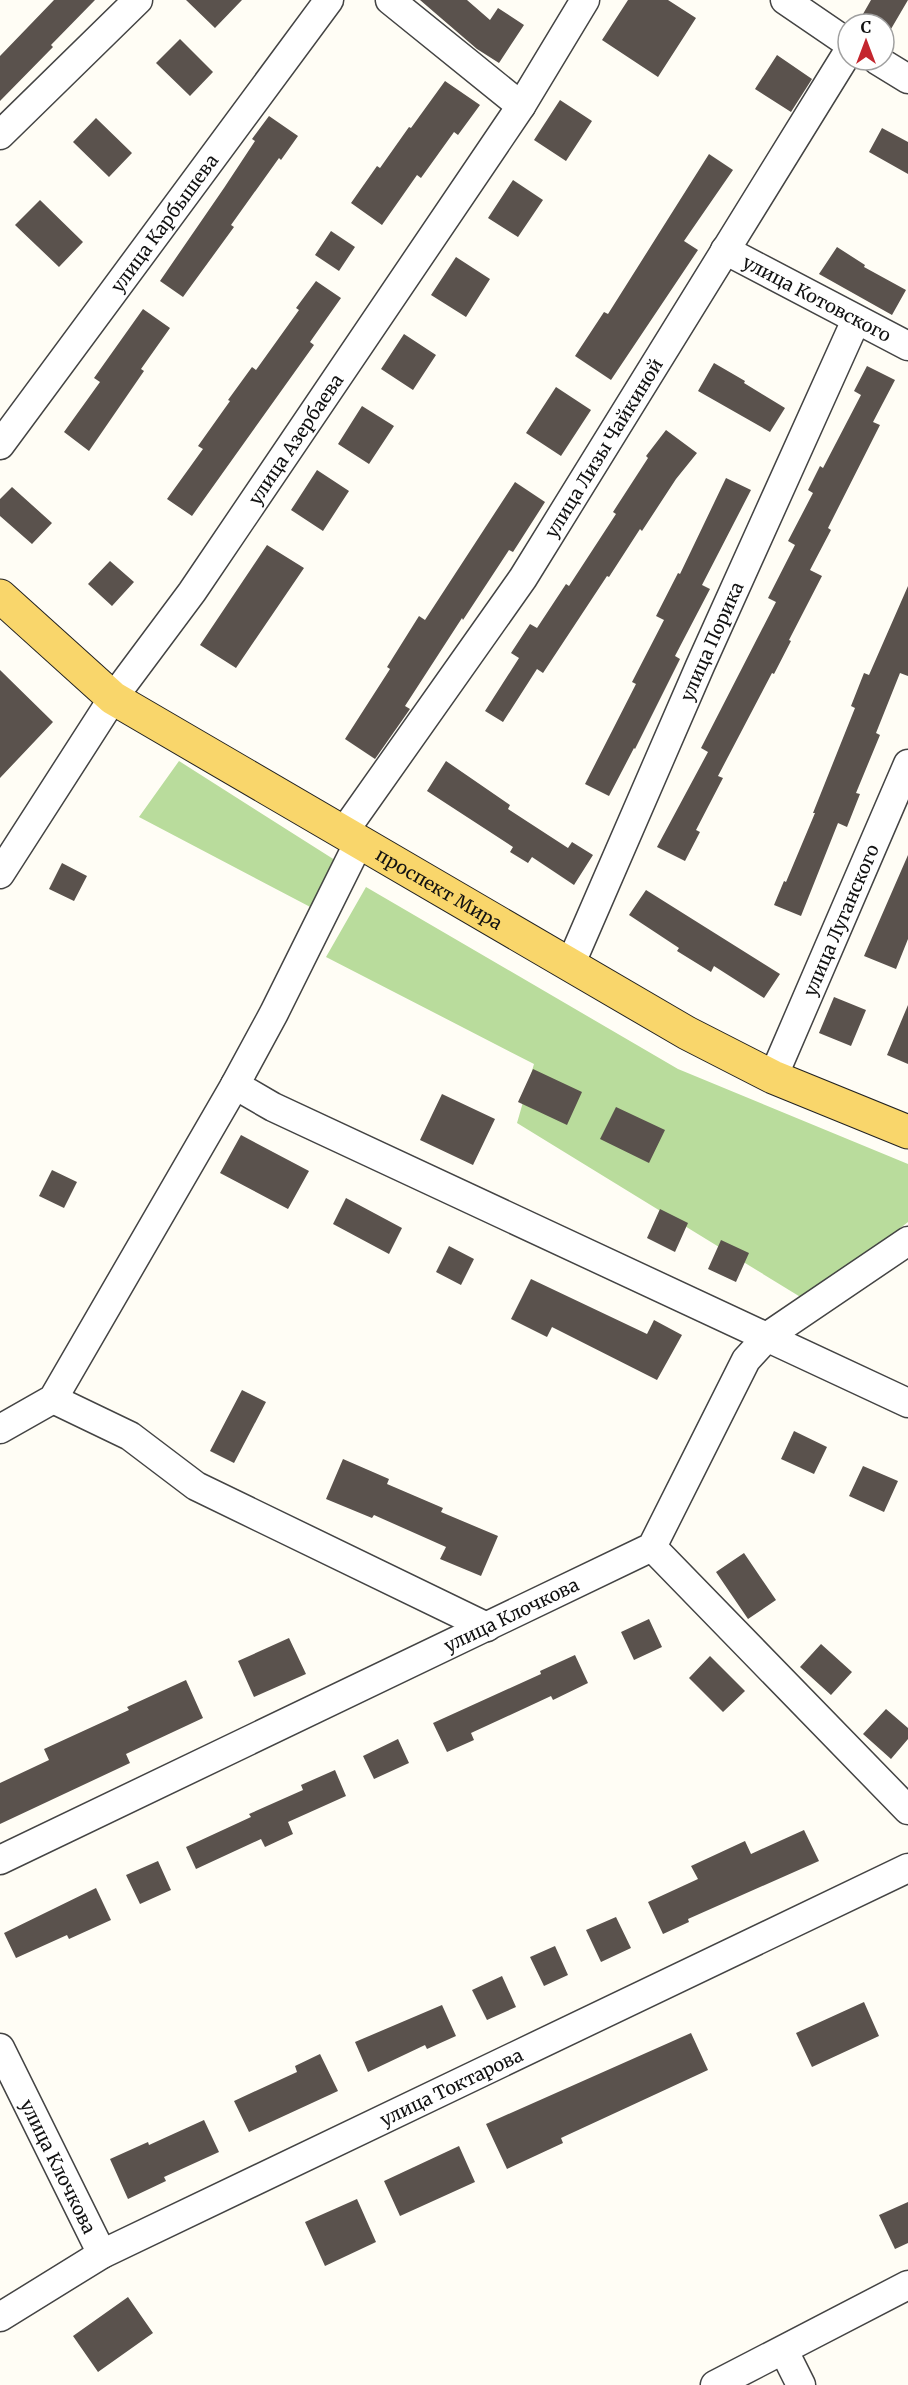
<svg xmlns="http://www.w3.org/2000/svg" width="908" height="2385" font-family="Merriweather,serif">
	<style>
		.forest { fill: #b9dc9c }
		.building { fill: #5a524d }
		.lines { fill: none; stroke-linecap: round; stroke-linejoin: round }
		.minor-casing { stroke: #444; stroke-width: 31 }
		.major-casing { stroke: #222; stroke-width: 35 }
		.minor { stroke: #fff; stroke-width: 28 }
		.major { stroke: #f9d66b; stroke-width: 33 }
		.labels { text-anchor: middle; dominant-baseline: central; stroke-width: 6; stroke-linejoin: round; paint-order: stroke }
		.street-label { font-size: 18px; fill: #111; stroke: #fff }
	</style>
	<rect width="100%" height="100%" fill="#fffdf5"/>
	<!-- forest -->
	<path class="forest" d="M179,761l159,101 -22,48 -177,-93z
		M366,887l312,182 230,95v58l-101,79 -290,-178 17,-59 -208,-107z"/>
	<!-- building -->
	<path class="building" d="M54,0h41l-44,45 2,2 -53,54v-45z
		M186,0h56l-27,28z
		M420,0h47l23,20 8,-12 26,17 -25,38 -22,-14z
		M628,0h40l28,18 -38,59 -56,-37z
		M871,0h37l-17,29 -28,-15z
		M180,39l33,33 -23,24 -34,-33z
		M777,55l35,24 -21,33 -36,-23z
		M445,81l35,24 -22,30 -4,-3 -33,46 -4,-3 -35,50 -31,-22 26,-37 3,2 29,-41 2,1z
		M560,100l32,21 -26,40 -32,-21z
		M269,116l29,20 -17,24 -2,-2 -48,67 3,2 -51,70 -23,-16 64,-93 31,-47 -3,-2z
		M96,118l36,35 -23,24 -36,-35z
		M882,128l26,14v32l-39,-22z
		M709,154l24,16 -49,71 14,9 -87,130 -36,-24 29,-44 4,2z
		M513,180l30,20 -25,37 -30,-19z
		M40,200l43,42 -24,25 -44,-42z
		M331,231l24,16 -16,24 -24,-16z
		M837,247l28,18 -1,2 42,23 -14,25 -73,-41z
		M456,257l34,22 -24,38 -35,-22z
		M316,281l25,17 -31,44 4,3 -122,171 -25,-17 36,-50 -5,-3 32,-45 -2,-1 24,-33 4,3 43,-60 -3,-2z
		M143,309l27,19 -29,41 3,2 -55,80 -25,-19 36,-50 -6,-4z
		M404,334l32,21 -23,35 -32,-21z
		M714,363l31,18 -1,2 41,25 -15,24 -72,-41z
		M867,366l28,14 -22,42 7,3 -52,103 3,2 -21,40 12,6 -33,64 2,1 -17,33 -2,-1 -54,103 5,2 -27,52 4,2 -15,29 -28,-14 51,-95 -7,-4 75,-146 -8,-4 27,-53 -7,-4 25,-48 -5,-3 12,-24 3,2 38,-73 -7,-4z
		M556,387l35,23 -30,46 -35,-23z
		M362,406l32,20 -25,38 -31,-20z
		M666,430l31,23 -21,26 -34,52 -2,-2 -31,48 -2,-1 -64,97 -6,-4 -34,53 -18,-11 34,-53 -8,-5 19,-29 7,4 29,-44 3,2 47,-72 -3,-2 35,-54 -2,-2z
		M317,470l32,21 -26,40 -32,-21z
		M726,478l25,12 -49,95 8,4 -35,67 5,3 -45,90 -1,-1 -25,48 -24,-12 51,-100 -4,-2 32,-62 -8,-4 22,-43 2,1z
		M515,482l30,20 -32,50 -4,-2 -46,70 -1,-2 -57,88 5,3 -35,50 -30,-20 45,-70 -3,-2 32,-51 6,4z
		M12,487l40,36 -20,21 -32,-28v-17z
		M267,545l37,23 -68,100 -36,-23z
		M110,561l24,21 -22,24 -24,-22z
		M908,586v90l-8,-3 -24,60 4,2 -24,58 4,1 -13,33 -9,-4 -37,93 -27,-11 10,-24 2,1 29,-69h-2l42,-105 -4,-2 13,-33 5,2z
		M0,670l53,52 -53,56z
		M446,761l64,44 -2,4 60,39 4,-6 21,13 -19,30 -42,-28 -4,6 -18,-11 3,-5 -86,-56z
		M908,855v84l-12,30 -32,-13z
		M62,863l25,13 -13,25 -25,-12z
		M646,890l134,84 -16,24 -50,-32 -3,6 -34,-21 2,-3 -50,-33z
		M834,997l32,13 -15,36 -32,-13z
		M908,1005v59l-21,-9z
		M533,1069l49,23 -15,33 -49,-23z
		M442,1094l53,25 -22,46 -53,-25z
		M616,1107l49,23 -16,33 -49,-24z
		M241,1135l68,36 -21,38 -68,-36z
		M52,1170l25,12 -13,26 -25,-12z
		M346,1198l56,30 -13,26 -56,-30z
		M660,1209l28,14 -13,29 -28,-14z
		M721,1240l28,13 -13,29 -28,-13z
		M449,1246l25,13 -13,26 -25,-13z
		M531,1279l116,55 7,-14 28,15 -25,45 -105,-53 -5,10 -36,-18z
		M242,1390l24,12 -32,61 -24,-12z
		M794,1431l33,16 -13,27 -33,-15z
		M343,1459l46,20 -2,5 56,24 -2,4 57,24 -17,40 -41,-17 6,-12 -72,-32 -2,3 -46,-19z
		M863,1466l35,15 -14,31 -35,-16z
		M744,1553l32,47 -28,19 -32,-47z
		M649,1619l13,28 -28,13 -13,-28z
		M289,1638l17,36 -52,23 -16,-36z
		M821,1644l31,28 -21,23 -31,-28z
		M575,1655l13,28 -35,17 -2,-4 -80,37 3,7 -27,12 -14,-29 108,-49 -1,-3z
		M710,1656l35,35 -22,21 -34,-34z
		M186,1680l17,38 -77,36 4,9 -130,61v-41l49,-23 -5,-11 85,-39 -2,-3z
		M886,1709l22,19v11l-17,20 -28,-25z
		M398,1739l11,24 -35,16 -11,-23z
		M335,1770l11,26 -58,26 5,12 -28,13 -4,-8 -65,30 -10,-22 65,-30 -2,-3 54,-24 -2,-5z
		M804,1830l15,31 -131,58 1,3 -26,12 -15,-32 50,-23 -7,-13 54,-25 6,13z
		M158,1861l13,29 -31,14 -14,-29z
		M96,1888l15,32 -42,19 -2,-4 -51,23 -12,-25z
		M616,1917l15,31 -30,14 -15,-32z
		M555,1946l13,29 -24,11 -14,-29z
		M502,1976l14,31 -29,13 -15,-30z
		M864,2002l15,34 -67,31 -16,-34z
		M442,2005l14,31 -29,13 -2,-4 -57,27 -13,-30z
		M691,2033l17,37 -147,68 2,5 -56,26 -21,-45z
		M320,2054l18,37 -89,41 -15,-31 63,-29 -2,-6z
		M204,2120l15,32 -55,25 2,4 -38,18 -18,-40 38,-17 1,3z
		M459,2146l16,36 -75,34 -16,-35z
		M357,2199l19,43 -51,24 -20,-44z
		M908,2202v41l-13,6 -16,-34z
		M128,2297l25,36 -55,39 -25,-36z"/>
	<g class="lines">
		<defs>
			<g id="minor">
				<path d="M390,0l131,106"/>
				<path d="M785,0l63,43"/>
				<path d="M877,60l31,19"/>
				<path d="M0,135l138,-135"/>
				<path id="s1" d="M725,250l183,96"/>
				<path id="s2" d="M0,445l329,-445"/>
				<path id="s3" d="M343,833l180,-255 325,-526"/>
				<path d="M359,842l-85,171 -39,72 38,22 635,296"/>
				<path id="s4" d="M0,874l113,-176 79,-106 329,-486 64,-106"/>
				<path id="s5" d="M571,963l129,-297 156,-346"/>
				<path id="s6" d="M773,1077l135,-313"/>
				<path d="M53,1399l77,37 66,50 291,141"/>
				<path d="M0,1429l53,-30 182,-314"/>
				<path d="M652,1547l256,263"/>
				<path id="s7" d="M0,1860l652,-313 94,-187 22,-24 140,-95"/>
				<path id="s8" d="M0,2048l102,206"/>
				<path id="s9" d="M0,2317l102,-63 806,-386"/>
				<path d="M784,2351l17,34"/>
				<path d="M715,2385l193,-100"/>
			</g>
			<g id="major">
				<path id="s10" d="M0,596l113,102 574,335 86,44 135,55"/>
			</g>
		</defs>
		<!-- minor casing -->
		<use href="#minor" class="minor-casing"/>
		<!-- major casing -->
		<use href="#major" class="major-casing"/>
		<!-- minor -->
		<use href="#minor" class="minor"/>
		<!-- major -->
		<use href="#major" class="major"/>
	</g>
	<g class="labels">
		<!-- street labels -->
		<g class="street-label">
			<text stroke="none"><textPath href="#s2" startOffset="276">улица Карбышева</textPath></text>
			<text stroke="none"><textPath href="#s1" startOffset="104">улица Котовского</textPath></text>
			<text stroke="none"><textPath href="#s4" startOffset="526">улица Азербаева</textPath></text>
			<text stroke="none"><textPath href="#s3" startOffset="465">улица Лизы Чайкиной</textPath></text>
			<text stroke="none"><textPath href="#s5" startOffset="351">улица Порика</textPath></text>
			<text stroke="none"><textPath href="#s10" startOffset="530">проспект Мира</textPath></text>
			<text stroke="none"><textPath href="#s6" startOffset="171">улица Луганского</textPath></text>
			<text stroke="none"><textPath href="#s7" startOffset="567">улица Клочкова</textPath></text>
			<text stroke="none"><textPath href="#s9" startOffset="507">улица Токтарова</textPath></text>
			<text stroke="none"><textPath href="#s8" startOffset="132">улица Клочкова</textPath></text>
		</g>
	</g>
	<!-- north arrow -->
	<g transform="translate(866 42)"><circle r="28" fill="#ffffff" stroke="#a0a0a0" stroke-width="1.5"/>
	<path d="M0-4.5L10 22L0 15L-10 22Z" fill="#c4262e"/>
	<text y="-9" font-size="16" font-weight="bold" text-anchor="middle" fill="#111111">С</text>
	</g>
</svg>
